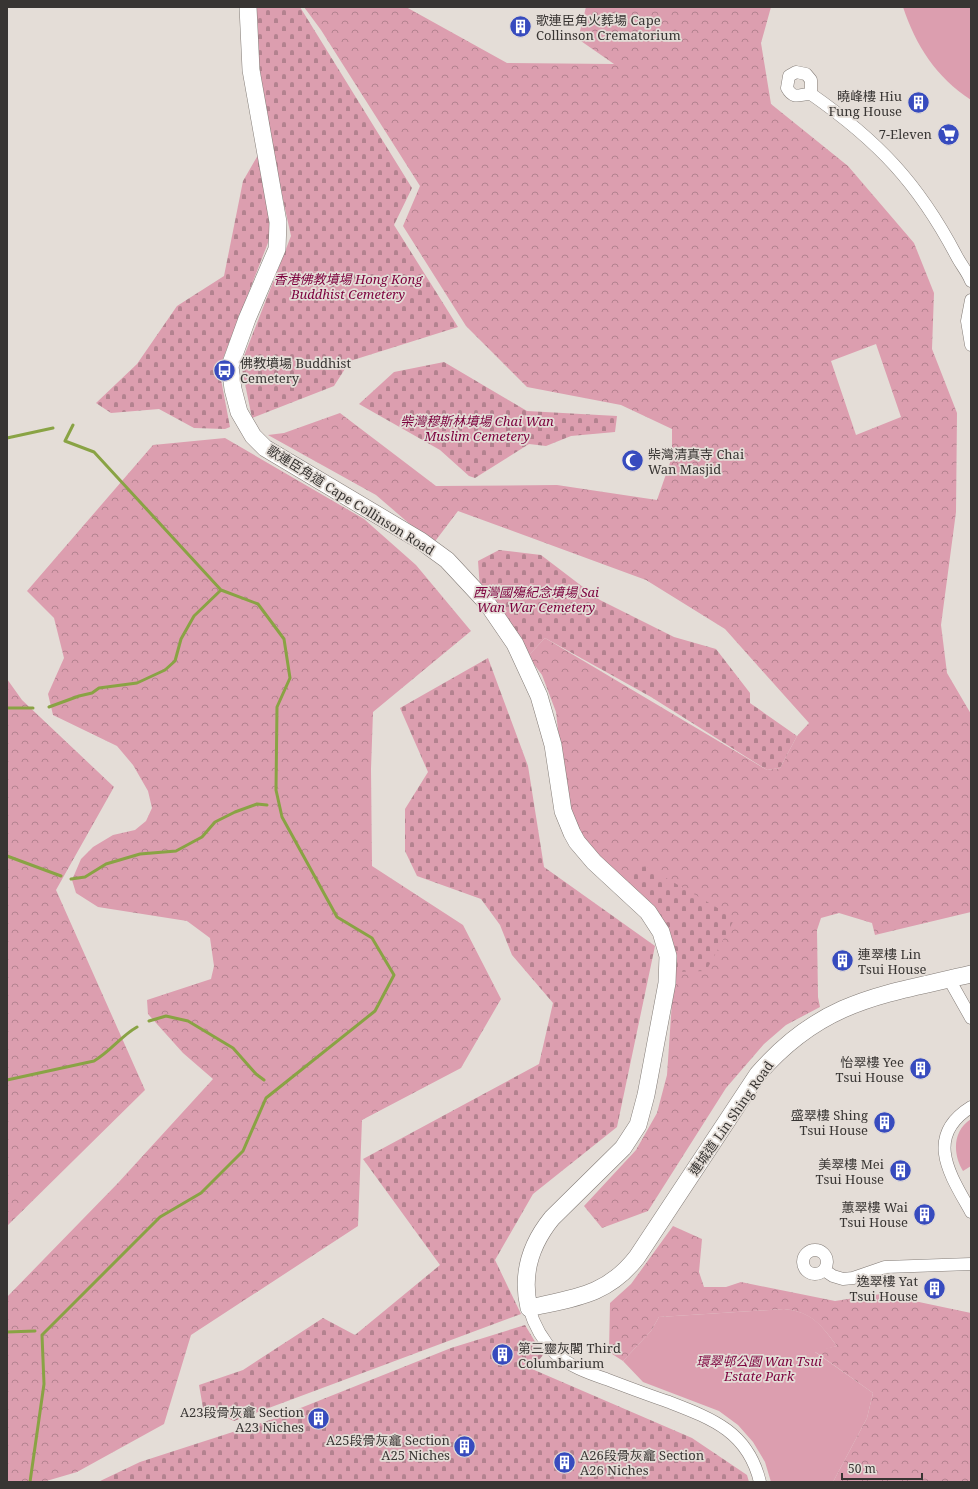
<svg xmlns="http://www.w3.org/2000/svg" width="978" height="1489" font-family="'Noto Serif','Noto Sans TC',serif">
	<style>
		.green { fill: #dc9eaf }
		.forest { fill: url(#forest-crowns); fill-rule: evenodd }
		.cemetery { fill: url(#cemetery-stones) }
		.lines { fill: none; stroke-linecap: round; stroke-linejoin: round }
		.stream { stroke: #89a344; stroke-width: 3 }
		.street-casing { stroke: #837c77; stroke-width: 13 }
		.secondary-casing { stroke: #837c77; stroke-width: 18 }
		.street { stroke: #fff; stroke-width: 12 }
		.secondary { stroke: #fff; stroke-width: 17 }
		.labels { text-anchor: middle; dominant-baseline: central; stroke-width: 3.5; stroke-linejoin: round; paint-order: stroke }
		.poi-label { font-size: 13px; fill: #383533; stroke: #e4ddd7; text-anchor: end }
		.park-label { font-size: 13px; font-style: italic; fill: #7c003d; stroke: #e4ddd7 }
		.street-label { font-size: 13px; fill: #383533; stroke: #e4ddd7 }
	</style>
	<defs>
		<pattern id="forest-crowns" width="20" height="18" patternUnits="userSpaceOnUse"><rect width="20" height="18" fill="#dc9eaf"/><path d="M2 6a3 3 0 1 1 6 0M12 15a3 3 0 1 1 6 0" fill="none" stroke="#b3828f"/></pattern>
		<pattern id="cemetery-stones" width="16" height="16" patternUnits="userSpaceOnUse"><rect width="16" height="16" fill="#dc9eaf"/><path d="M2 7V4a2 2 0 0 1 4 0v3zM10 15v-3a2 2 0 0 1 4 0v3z" fill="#b3828f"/></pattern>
	</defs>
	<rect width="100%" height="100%" fill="#e4ddd7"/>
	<!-- green -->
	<path class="green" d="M903,7h68v93c-35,-23 -55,-54 -68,-93z
		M971,1119v47l-8,5c-10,-16 -11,-40 8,-52z
		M784,1309c29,3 37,16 53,37l-22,6 58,41 -6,25 -34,64h-62l-6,-20 -12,-20 -15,-17 -19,-14 -76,-29 -20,-21 28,-30 8,-14z"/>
	<!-- forest -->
	<path class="forest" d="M304,7h102l101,56 107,1 -36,-25 8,-32h185l-10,36 10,61 77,62 66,77 20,50 -2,56 25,64 -1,99 -15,113 6,48 24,41v198l-96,23 -3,-12 -33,-10 -18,5 -4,12 1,67 2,10 -34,18 -22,19 -38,44 -78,123 -46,17 -18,-22 52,-56 21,-37 10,-38 7,-103 -50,-88 -32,-29 -25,-44 -11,-99 -14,-37 -14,-19 17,-18 222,132 13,-2 17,-32 12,-13 -84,-94 -79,-49 -188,-69 -25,33 -57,-49 -108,-60 16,-2 56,-20 96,73 121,-1 100,15 15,-43v-28l-51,-24 -94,-18 -61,-61 -63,-100 17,-40 -99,-156zM876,344l25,73 -45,18 -25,-74z
		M225,438l139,81 52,46 55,66 -98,81 -2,57 1,97 91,59 38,74 -40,69 -99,52 -4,106 -167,109 -27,89 -87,48 -34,10h-36v-185l111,-114 95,-104 -30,-26 -35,-39 -1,-14 64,-21 3,-13 -4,-28 -23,-17 -89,-14 -22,-14 -4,-13 9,-21 12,-12 20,-12 22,-5 11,-9 6,-13 -4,-17 -15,-26 -16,-19 -64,-31 -5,-21 16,-36 -10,-40 -27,-27 126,-146z
		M7,679l15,21 92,87 -58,103 89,200 -138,136z
		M673,1226l29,13 -3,33 5,15h22l15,-5 94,19 46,-7 90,19v169h-138l34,-64 6,-25 -59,-42 23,-5c-16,-21 -25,-34 -53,-37l-125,8 -8,14 -28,30 -14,-9 1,-49 21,-19z"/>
	<!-- cemetery -->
	<path class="cemetery" d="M253,7h47l112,181 -18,37 64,102 -108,34 -16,25 -82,32 -11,-54 50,-128 -22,-100 -12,-72z
		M261,150l10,85 -52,134 11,58 -5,2 -31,-1 -35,-19 -48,4 -15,-10 41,-39 40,-58 47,-30 19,-95z
		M444,362l83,49 90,5 -2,16 -44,4 -25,10 -17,-2 -54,34 -6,-2 -29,-26 -81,-46 35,-32z
		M499,550l42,5 59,45 74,37 42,12 34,44v10l47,33 -17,32 -13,2 -116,-73 -106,-59 -17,18 -48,-67 -2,-28z
		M488,658l40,108 16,101 111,79 -38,181 -84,67 -38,66 26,54 -287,107 -31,-13 -4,-23 44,-15 80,-52 32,17 85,-70 -77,-106 176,-95 14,-61 -41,-48 -12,-30 -19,-26 -64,-23 -12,-25v-42l23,-37 -28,-64z
		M637,866l10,1 88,51 -29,53 -32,1 -50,-88z
		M525,1325l18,30 -11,14 160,69 55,37 2,7h-651l42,-20 133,-43 178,-71z"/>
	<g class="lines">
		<!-- stream -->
		<path class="stream" d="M7,438l46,-10
			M49,707l30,-11 13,-3 7,-5 38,-5 28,-13 10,-9 6,-22 13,-23 27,-26
			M7,708h26
			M7,856l54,20
			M71,879l14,-2 21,-13 34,-10 36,-3 26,-14 13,-15 20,-10 22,-8 10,1
			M149,1021l17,-5 22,5 45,27 23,26 8,6
			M7,1080l87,-19c17,-10 27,-25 43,-34
			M7,1332l28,-1
			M30,1482l14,-98 -2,-49 118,-118 41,-24 42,-42 23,-53 109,-87 19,-36 -22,-37 -35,-21 -55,-100 -6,-27 1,-83 13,-29 -6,-39 -26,-35 -37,-14 -127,-138 -29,-11 8,-16"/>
		<defs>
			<path id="street" d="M811,94v-14l-5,-6 -10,-2 -7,4 -2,12c7,13 14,5 24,6 67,47 107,89 145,161 5,10 11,16 15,26
				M971,300l-4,21 4,24
				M949,979l22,39
				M971,1107c-48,30 -20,69 0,105
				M803 1262a12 12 0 1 1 24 0a12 12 0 1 1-24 0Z
				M824,1270l9,6 10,3 10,-1 32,-11 86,-3
				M529,1308c5,17 13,32 26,45 14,13 33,20 51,26 21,8 42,16 63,23 44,17 79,30 91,80"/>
			<path id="secondary" d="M248,7l3,63 27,152 -1,27 -30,70 -17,47 3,23 6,23 14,24 12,12 156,93 26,19 40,43 28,41 24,52 14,49 10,66 9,22 5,9 17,20 54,50 13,20 7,24 -1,27 -21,112 -8,30 -15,23 -71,70c-22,27 -31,56 -23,90 44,-10 78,-12 108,-51l121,-183c64,-74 124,-79 213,-100"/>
		</defs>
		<!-- street casing -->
		<use href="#street" class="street-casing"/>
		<!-- secondary casing -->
		<use href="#secondary" class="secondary-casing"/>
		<!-- street -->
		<use href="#street" class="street"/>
		<!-- secondary -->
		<use href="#secondary" class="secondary"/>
	</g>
	<!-- icons -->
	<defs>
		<symbol id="building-disc" viewBox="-11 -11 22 22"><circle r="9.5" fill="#374bbe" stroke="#e4ddd7"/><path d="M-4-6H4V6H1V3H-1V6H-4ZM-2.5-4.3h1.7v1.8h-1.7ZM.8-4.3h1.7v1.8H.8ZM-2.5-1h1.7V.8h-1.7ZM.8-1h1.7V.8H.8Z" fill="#fff"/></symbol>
		<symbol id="supermarket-disc" viewBox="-11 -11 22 22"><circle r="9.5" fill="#374bbe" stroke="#e4ddd7"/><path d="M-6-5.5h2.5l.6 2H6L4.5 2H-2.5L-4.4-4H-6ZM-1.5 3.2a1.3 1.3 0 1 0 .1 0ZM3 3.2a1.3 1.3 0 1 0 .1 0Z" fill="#fff"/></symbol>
		<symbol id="bus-disc" viewBox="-11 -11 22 22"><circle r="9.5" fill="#374bbe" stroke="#e4ddd7"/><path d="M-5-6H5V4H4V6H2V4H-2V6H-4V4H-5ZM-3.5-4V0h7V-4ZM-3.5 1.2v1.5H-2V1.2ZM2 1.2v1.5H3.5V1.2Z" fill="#fff"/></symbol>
		<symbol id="mosque-disc" viewBox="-11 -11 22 22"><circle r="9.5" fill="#374bbe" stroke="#e4ddd7"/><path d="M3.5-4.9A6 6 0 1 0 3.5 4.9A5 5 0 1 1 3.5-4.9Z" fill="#fff"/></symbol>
	</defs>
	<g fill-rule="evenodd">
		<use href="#building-disc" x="508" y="14" width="25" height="25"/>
		<use href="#building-disc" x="906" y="90" width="25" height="25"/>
		<use href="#supermarket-disc" x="936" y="122" width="25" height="25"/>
		<use href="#bus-disc" x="212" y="358" width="25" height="25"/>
		<use href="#mosque-disc" x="620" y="448" width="25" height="25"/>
		<use href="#building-disc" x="830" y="948" width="25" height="25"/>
		<use href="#building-disc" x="908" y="1056" width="25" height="25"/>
		<use href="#building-disc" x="872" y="1110" width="25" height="25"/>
		<use href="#building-disc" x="888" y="1158" width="25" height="25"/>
		<use href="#building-disc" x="912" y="1202" width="25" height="25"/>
		<use href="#building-disc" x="922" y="1276" width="25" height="25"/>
		<use href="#building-disc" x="490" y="1342" width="25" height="25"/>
		<use href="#building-disc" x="306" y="1406" width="25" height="25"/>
		<use href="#building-disc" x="452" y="1434" width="25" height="25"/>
		<use href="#building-disc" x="552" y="1450" width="25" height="25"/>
	</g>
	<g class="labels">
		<!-- poi labels -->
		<g class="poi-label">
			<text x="536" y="20" text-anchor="start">歌連臣角火葬場 Cape<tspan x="536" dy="15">Collinson Crematorium</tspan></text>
			<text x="902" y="96">曉峰樓 Hiu<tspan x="902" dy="15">Fung House</tspan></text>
			<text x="932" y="134">7-Eleven</text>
			<text x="240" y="363" text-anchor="start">佛教墳場 Buddhist<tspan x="240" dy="15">Cemetery</tspan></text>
			<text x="648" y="454" text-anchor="start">柴灣清真寺 Chai<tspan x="648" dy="15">Wan Masjid</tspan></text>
			<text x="858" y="954" text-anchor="start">連翠樓 Lin<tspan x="858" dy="15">Tsui House</tspan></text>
			<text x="904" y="1062">怡翠樓 Yee<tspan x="904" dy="15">Tsui House</tspan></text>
			<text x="868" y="1115">盛翠樓 Shing<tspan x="868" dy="15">Tsui House</tspan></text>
			<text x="884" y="1164">美翠樓 Mei<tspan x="884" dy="15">Tsui House</tspan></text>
			<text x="908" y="1207">蕙翠樓 Wai<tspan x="908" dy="15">Tsui House</tspan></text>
			<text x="918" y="1281">逸翠樓 Yat<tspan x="918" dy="15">Tsui House</tspan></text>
			<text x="518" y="1348" text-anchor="start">第三靈灰閣 Third<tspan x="518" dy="15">Columbarium</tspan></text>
			<text x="304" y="1412">A23段骨灰龕 Section<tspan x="304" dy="15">A23 Niches</tspan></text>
			<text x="450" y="1440">A25段骨灰龕 Section<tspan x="450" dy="15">A25 Niches</tspan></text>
			<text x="580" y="1455" text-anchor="start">A26段骨灰龕 Section<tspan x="580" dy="15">A26 Niches</tspan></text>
		</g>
		<!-- park labels -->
		<g class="park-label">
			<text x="348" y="279">香港佛教墳場 Hong Kong<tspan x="348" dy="15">Buddhist Cemetery</tspan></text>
			<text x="477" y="421">柴灣穆斯林墳場 Chai Wan<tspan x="477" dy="15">Muslim Cemetery</tspan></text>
			<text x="536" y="592">西灣國殤紀念墳場 Sai<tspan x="536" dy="15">Wan War Cemetery</tspan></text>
			<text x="759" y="1361">環翠邨公園 Wan Tsui<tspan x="759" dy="15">Estate Park</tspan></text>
		</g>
		<!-- street labels -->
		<g class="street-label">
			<text transform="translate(351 500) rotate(32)">歌連臣角道 Cape Collinson Road</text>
			<text transform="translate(731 1118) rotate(-55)">連城道 Lin Shing Road</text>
		</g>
	</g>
	<!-- border -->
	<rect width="978" height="1489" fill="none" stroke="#383533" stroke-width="16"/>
	<!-- scale -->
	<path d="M842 1473v6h80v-6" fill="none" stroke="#383533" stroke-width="2"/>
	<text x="848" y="1473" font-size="12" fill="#383533" stroke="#e4ddd7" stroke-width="3" paint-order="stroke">50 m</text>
</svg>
